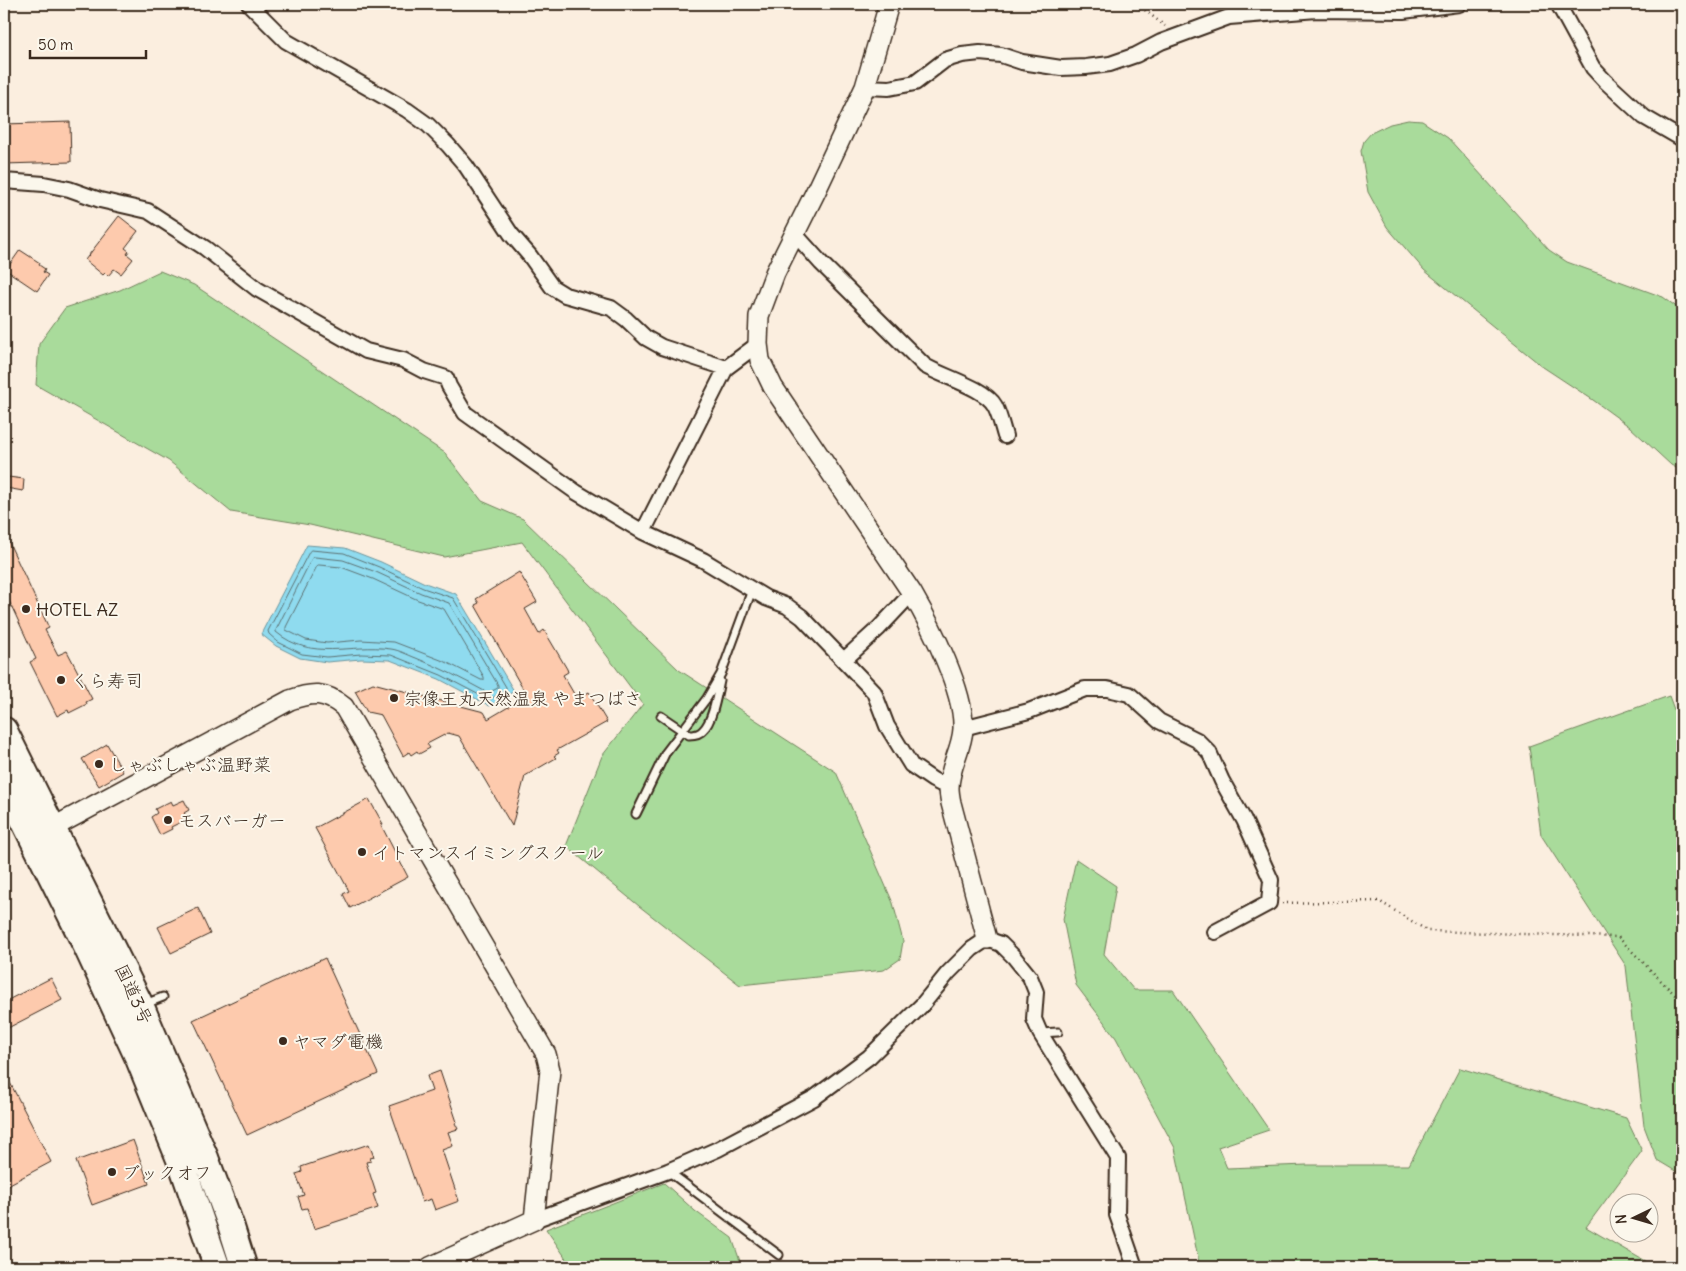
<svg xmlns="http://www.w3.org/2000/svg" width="1686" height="1271" font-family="Delius,'Klee One',sans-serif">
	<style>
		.green { fill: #a9db9b; stroke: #72825c }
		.water { fill: #8fdbef; stroke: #6d949b }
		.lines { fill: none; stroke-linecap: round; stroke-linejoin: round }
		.shore { stroke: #5d7172; stroke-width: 1 }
		.building { fill: #fdcaad; stroke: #3b2a1e }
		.lane-casing { stroke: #3b2a1e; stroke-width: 11 }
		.street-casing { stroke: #3b2a1e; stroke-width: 18 }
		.secondary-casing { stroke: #3b2a1e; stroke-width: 22 }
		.highway-casing { stroke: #3b2a1e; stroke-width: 29 }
		.path { stroke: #3b2a1e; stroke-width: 2.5; stroke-dasharray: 1 4; stroke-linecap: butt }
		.lane { stroke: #fbf7ec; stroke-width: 7 }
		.street { stroke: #fbf7ec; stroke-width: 14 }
		.secondary { stroke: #fbf7ec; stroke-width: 19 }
		.highway { stroke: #fbf7ec; stroke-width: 25 }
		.poi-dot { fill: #3b2a1e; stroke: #fbf7ec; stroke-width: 2 }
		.labels { text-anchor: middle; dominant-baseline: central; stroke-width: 4; stroke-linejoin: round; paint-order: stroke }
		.poi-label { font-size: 18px; fill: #3b2a1e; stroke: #fbf7ec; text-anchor: start }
		.street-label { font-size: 18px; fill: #3b2a1e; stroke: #fbf7ec }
	</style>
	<rect width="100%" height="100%" fill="#fbeedf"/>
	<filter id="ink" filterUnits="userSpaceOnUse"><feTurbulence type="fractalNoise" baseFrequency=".02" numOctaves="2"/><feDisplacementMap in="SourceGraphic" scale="10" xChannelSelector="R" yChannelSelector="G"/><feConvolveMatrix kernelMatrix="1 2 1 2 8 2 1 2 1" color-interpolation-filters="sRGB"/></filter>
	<g filter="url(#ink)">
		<!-- green -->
		<path class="green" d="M1408,120l14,1 26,17 101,112 18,12 96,35 19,14v160l-11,-6 -41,-38 -37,-27 -50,-33 -119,-97 -37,-43 -19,-35 -7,-41 3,-10 7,-8 19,-9z
			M160,271l34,14 251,168 37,48 41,18 156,151 157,102 57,131 10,38 -3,18 -16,11 -144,15 -101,-79 -73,-60 36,-90 41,-52 -121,-162 -78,15 -134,-32 -79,-13 -62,-51 -133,-76 3,-41 26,-36 55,-18z
			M1669,696l13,35v444l-25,-15 -13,-34 -18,-160 -85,-131 -12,-89z
			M1076,859l40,27 -12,68 30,36h39l96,140 -51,17 9,21 80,-3h102l51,-97 166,50 16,33 -56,76 69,40h-455l-25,-119 -59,-110 -40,-53 -13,-66z
			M664,1183l31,28 37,27 10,29h-170l-26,-38z"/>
		<!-- water -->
		<path class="water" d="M307,545l38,3 36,14 44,21 31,11 58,97 -24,15 -51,-27 -49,-19 -29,-1 -34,3 -27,-4 -24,-12 -15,-12z"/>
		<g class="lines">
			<!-- shore -->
			<path class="shore" d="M311,550l33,3 35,14 44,21 30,10 53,89v3l-17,10 -48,-25 -50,-20 -30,-1 -34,3 -25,-3 -24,-12 -9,-8 -1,-3 41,-79z
				M315,557l28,3 33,12 45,21 28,10 49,82v3l-10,5c-24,-13 -47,-25 -72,-35 -8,-3 -17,-8 -25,-9 -41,-6 -79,13 -115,-17v-2l36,-72z
				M319,565l22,2 32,12 45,21 26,9 40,68v3h-3l-35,-18 -52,-20 -33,-2 -34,3 -21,-3 -20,-10v-3l31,-61z"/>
		</g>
		<!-- building -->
		<path class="building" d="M70,122l1,40 -67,2v-40z
			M119,216l19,15 -13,17 4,3 -2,3 6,5 -12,15 -7,-5 -6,7 -3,-3 -2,2 -18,-15z
			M20,250l20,13 -1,2 6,4 -2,3 5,3 -11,16 -31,-21z
			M8,477l16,2 -1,12 -17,-3z
			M4,532l45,96 -4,2 13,25 9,-4 25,48 -6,3 1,2 -18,9 -1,-3 -11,6 -27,-54 6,-3 -32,-69z
			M519,572l18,30 -12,7 14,25 5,-4 23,39 1,3 -5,3 14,24 12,-7 18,30 -50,28 2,3 -5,3 2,2 -31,18 -13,50 -53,-90 -11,-3 -21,11 3,4 -11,6 -2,-3 -6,4 -2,-3 -6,4 -22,-41 -14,-3 -12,-21 18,-8 111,29 4,7 39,-23 -52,-91 4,-2 -3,-4z
			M107,744l16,28 -24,14 -17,-27z
			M369,799l14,25 -2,1 27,52 -58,31 -7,-14 6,-3 -34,-63z
			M184,800l5,10 -5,3 3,4 -5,2 1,2 -12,6 1,2 -12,6 -9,-18 6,-4 -2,-4 16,-8 2,4z
			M198,908l12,26 -39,19 -13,-26z
			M325,958l53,116 -131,61 -54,-115z
			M51,978l11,22 -58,30v-28z
			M4,1071l47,91 -47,25z
			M440,1071l17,51 -2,1 3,6 -10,3 5,14 -11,4 17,51 -24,9 -4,-11 -9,3 -33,-96 43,-15 -5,-15z
			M133,1140l16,44 -57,21 -16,-44z
			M369,1144l5,13 -4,1 1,3 -5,1 10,31 -3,1 5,14 -64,21 -7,-21 -5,1 -4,-12 6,-2 -8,-21 6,-2 -1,-5z"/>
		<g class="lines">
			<defs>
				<path id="lane" d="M661,716l28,19c5,0 11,-1 14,-5 10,-9 14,-36 17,-49
					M636,814l30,-62 41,-54 14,-24 31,-84
					M145,1004l18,-7
					M1040,1033l18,-1
					M668,1171l111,84"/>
				<path id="street" d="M249,4l37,37 121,69 21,15 20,20 18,21 45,68 19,22 22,31 13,8 46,13 15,11 20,19 16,9 64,21
					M1558,4l35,64 12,13 39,36 38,22
					M865,87l24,1 26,-5 30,-23 17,-5 18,-2 21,2 21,7 39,6 25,-1 24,-3 26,-9 25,-13 68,-25 88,-7 86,1 56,-7
					M4,181l40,3 25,5 31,11 48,11 57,37 52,41 109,62 37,9 21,11 22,7 3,8 16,27 111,79 67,40 60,28 63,38 21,8 15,11 72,75 13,34 24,39 22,15 16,8
					M795,234l26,29 104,103c19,11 60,22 70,40 5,10 7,20 10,30
					M643,532l83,-164 32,-24
					M844,660l35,-32 33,-35
					M963,728l66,-17 56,-22h22l22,5 30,27 38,19 12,12 13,29 22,39 27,60 -2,23 -54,29
					M534,1220l134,-49 50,-22 96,-51 55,-41 53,-52 26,-32 24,-24 15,-10 14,5 13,13 16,20 6,15 -2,27 6,14 78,125 -1,57 18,52"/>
				<path id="secondary" d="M889,4l-24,83 -50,106 -40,80 -16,43 -1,28 2,16 13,27 139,206c19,33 53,99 51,136 -1,20 -14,38 -14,59 0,5 1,10 2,15l36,136
					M52,828l238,-128c22,-8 35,-9 54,7l202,347 4,16 -16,150 -104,47"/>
				<path id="highway" d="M4,730l137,276 65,153 25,67 13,41
					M4,781l82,165 53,114 44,108 34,99"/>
			</defs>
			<!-- lane casing -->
			<use href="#lane" class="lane-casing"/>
			<!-- street casing -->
			<use href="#street" class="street-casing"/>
			<!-- secondary casing -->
			<use href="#secondary" class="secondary-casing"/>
			<!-- highway casing -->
			<use href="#highway" class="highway-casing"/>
			<!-- path -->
			<path class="path" d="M1137,4l28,22
				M1282,903l97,-2 49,30 190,6 64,65"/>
			<!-- lane -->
			<use href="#lane" class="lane"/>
			<!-- street -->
			<use href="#street" class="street"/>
			<!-- secondary -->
			<use href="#secondary" class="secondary"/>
			<!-- highway -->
			<use href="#highway" class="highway"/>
		</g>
	</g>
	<!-- markers -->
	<g class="poi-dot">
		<circle cx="26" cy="609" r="5"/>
		<circle cx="61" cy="680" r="5"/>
		<circle cx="394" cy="698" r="5"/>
		<circle cx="99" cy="764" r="5"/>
		<circle cx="168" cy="820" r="5"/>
		<circle cx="362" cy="852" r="5"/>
		<circle cx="283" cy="1041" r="5"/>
		<circle cx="112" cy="1172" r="5"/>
	</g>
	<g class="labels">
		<!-- poi labels -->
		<g class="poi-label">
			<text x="36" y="609">HOTEL AZ</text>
			<text x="71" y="680">くら寿司</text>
			<text x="404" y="698">宗像王丸天然温泉 やまつばさ</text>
			<text x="109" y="764">しゃぶしゃぶ温野菜</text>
			<text x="178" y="820">モスバーガー</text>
			<text x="372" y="852">イトマンスイミングスクール</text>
			<text x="293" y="1041">ヤマダ電機</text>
			<text x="122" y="1172">ブックオフ</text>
		</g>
		<!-- street labels -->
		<g class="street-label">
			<text transform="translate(134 994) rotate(65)">国道3号</text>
		</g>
	</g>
	<!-- margin -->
	<rect width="1686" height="1271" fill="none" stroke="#fbf7ec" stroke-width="20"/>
	<rect x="10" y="10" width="1666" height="1251" fill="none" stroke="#3b2a1e" stroke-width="2" filter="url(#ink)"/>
	<!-- north arrow -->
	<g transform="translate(1634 1218) rotate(265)"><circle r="24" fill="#fbf7ec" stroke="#aea59a"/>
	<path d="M0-4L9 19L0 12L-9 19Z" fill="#3b2a1e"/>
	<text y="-8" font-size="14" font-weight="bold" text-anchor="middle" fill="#3b2a1e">N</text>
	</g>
	<!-- scale -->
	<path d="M30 50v8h116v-8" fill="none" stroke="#3b2a1e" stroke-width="2.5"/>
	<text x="38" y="50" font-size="15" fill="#3b2a1e" stroke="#fbf7ec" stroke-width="4" paint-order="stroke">50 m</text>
</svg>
